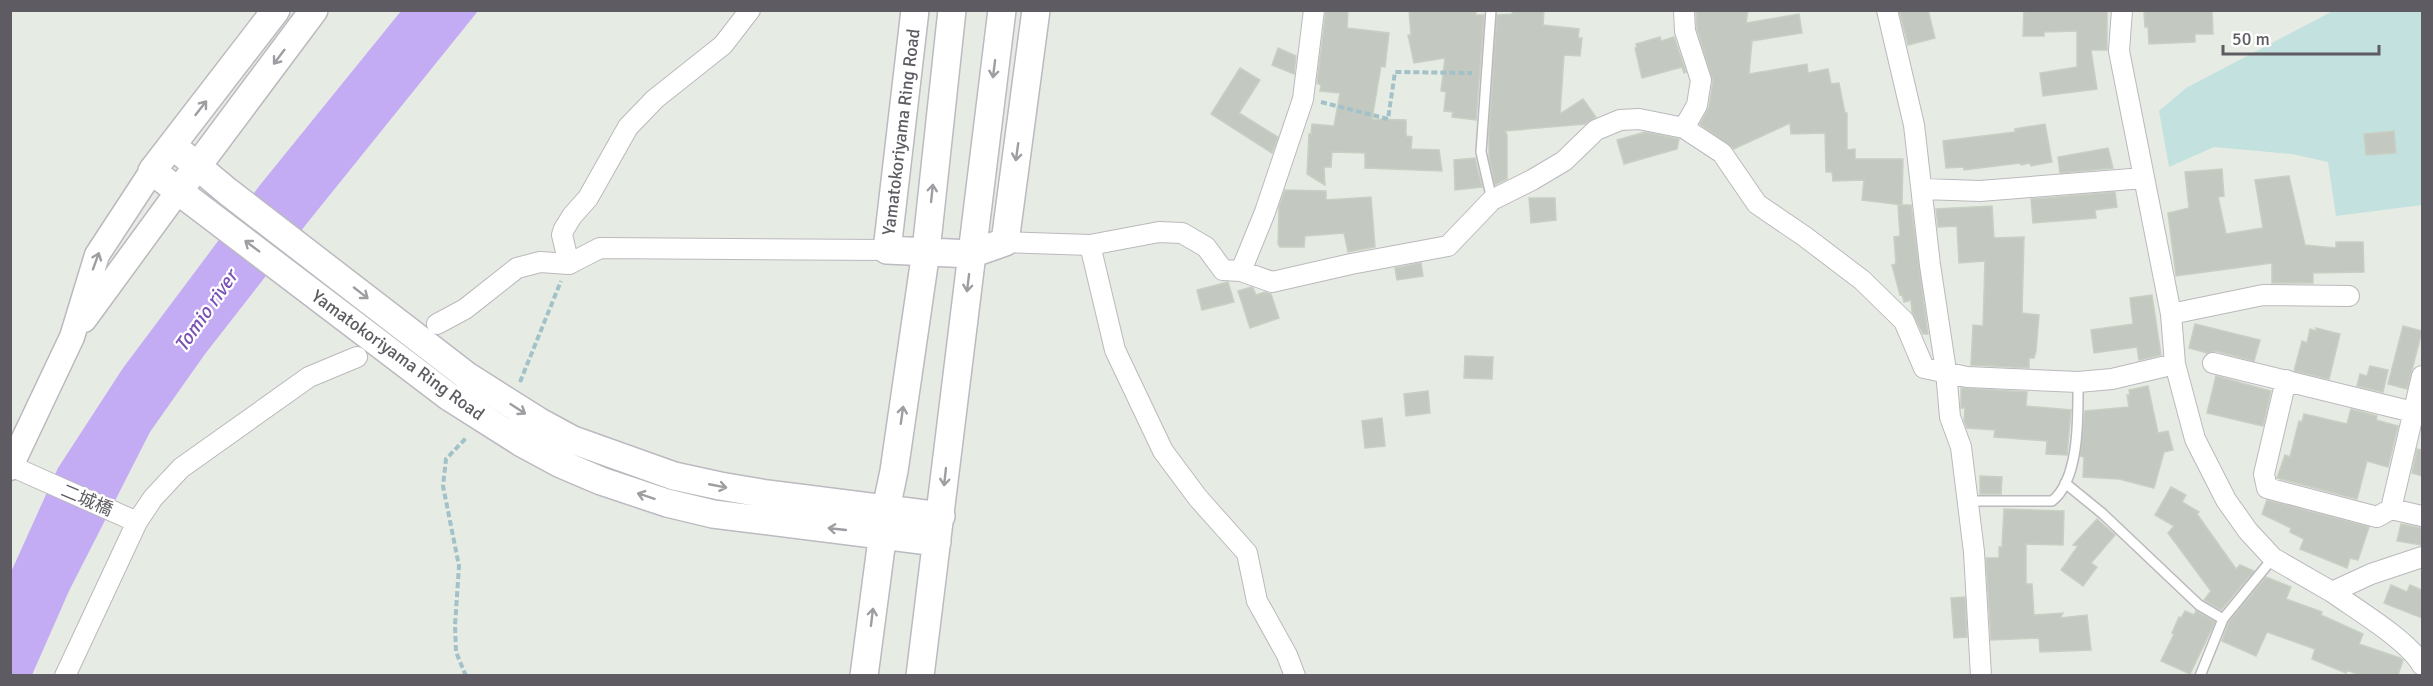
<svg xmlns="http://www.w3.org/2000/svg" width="2433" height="686" font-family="Signika,'Noto Sans JP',sans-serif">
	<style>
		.green { fill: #c3e1de }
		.water { fill: #c4acf4 }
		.building { fill: #c3c8c0; stroke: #c8d0c3; stroke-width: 1.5 }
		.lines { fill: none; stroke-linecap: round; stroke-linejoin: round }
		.service-casing { stroke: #bbb8be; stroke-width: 12 }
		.minor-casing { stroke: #bbb8be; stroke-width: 22 }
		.tertiary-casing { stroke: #bbb8be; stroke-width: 27 }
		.secondary-casing { stroke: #bcb9c0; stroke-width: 30 }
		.path { stroke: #a2c1c8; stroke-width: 4; stroke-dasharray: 6 3; stroke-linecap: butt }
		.service { stroke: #fff; stroke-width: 9 }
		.minor { stroke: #fff; stroke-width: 20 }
		.tertiary { stroke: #fff; stroke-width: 24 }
		.secondary { stroke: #fff; stroke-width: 27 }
		.oneway { stroke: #9e9da1 }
		.labels { text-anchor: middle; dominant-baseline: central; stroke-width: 4.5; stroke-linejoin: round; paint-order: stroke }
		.street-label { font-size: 18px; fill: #5e5b62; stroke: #fff }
		.water-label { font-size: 20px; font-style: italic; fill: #7a52b3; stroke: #fff }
	</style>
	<rect width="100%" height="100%" fill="#e6ece3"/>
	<!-- green -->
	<path class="green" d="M2333,11h89v194l-86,11 -8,-54 -36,-8 -78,-7 -45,20 -10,-56 27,-23z"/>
	<!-- water -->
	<path class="water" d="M401,11h77l-170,211 -103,132 -55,78 -81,159 -37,84 -21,1v-104l47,-104 65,-100 137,-183z"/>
	<!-- building -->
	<path class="building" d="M1326,10h22l-1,18 42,5 -4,34 -4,-1 -9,53 34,1v16l6,1 -1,12 28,1 3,21 -77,-3v-15l-33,-1 -1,15h-7l1,18 -18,-11 2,-40h2l1,-10 22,2 6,-33 -20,-2 1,-6 -4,-2z
		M1409,10h67v5h8l-8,105 -24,-3 1,-5 -9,-1 2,-19 -5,-1 4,-33 -31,5 -6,-28h3z
		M1513,10h31l-1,15 36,4 -1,9h4l-2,18 -16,-1 -4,59 23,-15 13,18 -11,7 -80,7 2,4v44l-12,6 -6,-29v-23l8,-118 15,-1z
		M1696,10h52l-2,13 53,-9 3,19 -50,8 -3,33 58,-10 1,9 20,-4 3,15 8,-1 6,30h2v37l8,-1v10h48l-1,46 -40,-5 2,-20 -31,1 -1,-9h-6l-1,-39 -34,1 -1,-11 -56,26 -34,-25 9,-17 4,-26 -16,-52z
		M1899,10h29l7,28 -27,7z
		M2024,10h83v40h-16l6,39 -54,7 -3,-23 37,-6v-36l-33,1v4h-21z
		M2146,10h66l1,24h-18v8l-46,2 -1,-17h-3l-1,-15z
		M1660,37l1,4 13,-4 12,35 -2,1 -2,-6 -40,11 -7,-30 2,-1 -1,-3z
		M1278,48l18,8 -2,18 -22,-9z
		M1240,68l20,12 -21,33 39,24 -6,16 -61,-39z
		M2045,124l7,38 -21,4 -1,-3 -9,2 -1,-2 -56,7v-3l-18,1 -3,-27 72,-9v-3z
		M2394,131l2,22 -30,2 -2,-21z
		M1645,132l34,7 -2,10 -53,15 -7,-24z
		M2108,148l5,20 -53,5 -2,-16z
		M1475,158l7,29 -27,3 -1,-30z
		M2222,169l2,27 -6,1 8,37 37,-6 -8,-48 34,-4 16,69 31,3v-6h27l1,30 -51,1v10h-41v-20l-96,13 -8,-63 21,-5 -4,-36z
		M1285,190l41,1v9l45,-3 4,50 -27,5 -4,-19 -39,3 -1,11h-24l-2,-3 1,-37z
		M2115,192l2,15 -22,3 1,8 -63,5 -2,-24z
		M1529,198h26l1,22 -25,3z
		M1898,205h13l17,129h-5l-11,-22 -1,-12 -7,2 -2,-8 -2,1 -8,-30 4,-1 -2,-27 6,-1z
		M1992,206l2,32 30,-1 -2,76 17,2 -3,36 -2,7h-5v10l-58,-3 2,-40 10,1 2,-65 -26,2 -2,-37 -19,1 -2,-18z
		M1421,263l2,13 -26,4 -2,-12z
		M1228,282l6,20 -32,8 -5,-20z
		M1251,287l2,1 3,7 9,-3 6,2 8,24 -29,10 -12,-37z
		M2152,295l9,60 -22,5 -2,-13 -43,6 -3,-23 42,-6 -3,-26z
		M2195,324l65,16 -6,21 -38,-10 -9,2 -18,-5z
		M2403,326l19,5 -15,58 -19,-5z
		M2316,328l24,6 -11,45 -35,-8 8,-30 5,2 3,-14 6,2z
		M1465,356l28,1 -1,22 -28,-1z
		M2370,366l18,4 -5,22 -26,-6 3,-12 7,2z
		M2216,376l55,15 -8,35 -56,-13z
		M2148,386l10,47 10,-2 5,19 -9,2 -10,36 -35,-9 -36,-2 1,-20 -4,-1 5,-45 44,-4 -2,-12h3l-1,-5z
		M1961,388l66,4 -1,14 45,4 -4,45 -21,-1 1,-13 -53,-4 1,-7 -28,-2 -3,-8 1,-12h-4z
		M1428,391l2,22 -24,3 -2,-22z
		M2351,409l26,7 -1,4 22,6 -10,41 -21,-6 -10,38 -80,-21 8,-23 5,2 9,-36 3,1 2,-8 43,10z
		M1382,418l3,28 -20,2 -3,-27z
		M2417,449l5,1v26l-10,-3z
		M1980,476l22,1 -1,17h-21z
		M2171,487l15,8 -4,7 17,10 -2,2 39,55 4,-4 14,6 -33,39 -17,-10 7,-9 -43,-58 6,-7 -19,-11z
		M2267,500l102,27 -11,33 -8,-2 -3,10 -47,-19 4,-10 -14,-7 1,-4 -29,-14z
		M2004,509l60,2 -1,34 -37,-1v40h6l2,31 29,-2 -3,5 27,-3 4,35 -51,2 -1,-14 -48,2 -5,-82h13v-11h3z
		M2097,519l18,16 -24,28 6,4 -14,19 -22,-16 17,-24 -5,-1z
		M2401,524l21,4v17l-25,-4z
		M2266,577l25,10 -5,12 36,13 -1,3 42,19 -4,10 41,14 3,2 -5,15h-39l-12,-5 -1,3 -34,-14 3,-10 -48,-17 -11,24 -34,-15 7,-19z
		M2391,585l16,7 3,-7 12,5v28l-38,-15z
		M1965,597l2,40 -13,1 -3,-40z
		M2185,611l9,4 2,-4 19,11 -25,52 -29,-13 13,-27 -2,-1 7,-16 2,1z"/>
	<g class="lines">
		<defs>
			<path id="service" d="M1491,10l-10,142 11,48
				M2065,483l38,31 96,91 24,14
				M1967,501h85c28,-22 26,-85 26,-119
				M2200,676l23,-57 50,-61"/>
			<path id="minor" d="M1887,10l27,115 16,140 16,106 4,46 11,30 13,105 7,124
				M2122,10l-3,41 52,263 4,50 20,75 31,61 22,31 25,27 59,34 39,-18 51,-17
				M1684,128l13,-23 4,-25 -16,-49 -1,-21
				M1923,189l57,2 164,-13
				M1005,242l85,3 69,-13 23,1 24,14 17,23 18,1 31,11 79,-18 97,-18 44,-46 40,-20 32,-19 32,-31 24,-10 19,-1 45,9 38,25 35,51 47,32 58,44 42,41 20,47 43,9 111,5 34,-3 63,-15
				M1090,245l25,105 48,101 35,47 49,55 10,48 30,54 8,21
				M569,264l-7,-29 2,-6 8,-13 16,-18 40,-71 27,-28 68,-54 27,-35
				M1241,271l24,-59 38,-113 11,-89
				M2171,314l92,-19 86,1
				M437,324l28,-15 52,-41 23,-6 29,2 31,-16 287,2
				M2213,363l200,49
				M2286,380l-22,94 3,14 110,29 14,-8 31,7
				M11,466l126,56
				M2391,509l31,-133
				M2332,592c25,18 76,48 90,73
				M65,676l72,-154 16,-24 28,-30 128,-91 48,-20"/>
			<path id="tertiary" d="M84,320l95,-130
				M10,468l62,-131 25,-82 55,-84"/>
			<path id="secondary" d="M276,10l-124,161 296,225 74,47 39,21 40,17 66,22 46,11 224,28
				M915,10l-28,240 84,4 34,-12 31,-232
				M172,145l55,46 240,185 71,45 35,19 101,36 46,10 47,8 174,22
				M187,180l127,-170
				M864,676l22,-167 8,-38 32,-220 26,-241
				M920,676l82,-666"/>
		</defs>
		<!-- service casing -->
		<use href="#service" class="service-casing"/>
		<!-- minor casing -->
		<use href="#minor" class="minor-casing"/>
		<!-- tertiary casing -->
		<use href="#tertiary" class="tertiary-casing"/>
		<!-- secondary casing -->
		<use href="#secondary" class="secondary-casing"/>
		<!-- path -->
		<path class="path" d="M1321,102l67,17 7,-47 77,1
			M520,382l41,-101
			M466,676l-10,-24 -1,-27 4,-59 -16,-80 3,-27 21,-22"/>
		<!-- service -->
		<use href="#service" class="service"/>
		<!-- minor -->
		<use href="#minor" class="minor"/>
		<!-- tertiary -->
		<use href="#tertiary" class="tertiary"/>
		<!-- secondary -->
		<use href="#secondary" class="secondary"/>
	</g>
	<!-- one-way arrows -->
	<defs><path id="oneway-shaft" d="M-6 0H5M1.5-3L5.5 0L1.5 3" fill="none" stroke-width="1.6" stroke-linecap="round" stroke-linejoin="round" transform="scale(1.5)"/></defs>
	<g class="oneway">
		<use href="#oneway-shaft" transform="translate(279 57) rotate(127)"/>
		<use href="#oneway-shaft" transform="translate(994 69) rotate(97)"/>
		<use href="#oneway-shaft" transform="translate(201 108) rotate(-52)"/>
		<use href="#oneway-shaft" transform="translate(1017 152) rotate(98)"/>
		<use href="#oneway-shaft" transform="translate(932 193) rotate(-84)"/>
		<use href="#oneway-shaft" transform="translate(252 246) rotate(-143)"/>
		<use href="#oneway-shaft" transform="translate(96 261) rotate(-70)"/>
		<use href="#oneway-shaft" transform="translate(968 283) rotate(97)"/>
		<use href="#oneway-shaft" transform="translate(361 293) rotate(38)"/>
		<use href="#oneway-shaft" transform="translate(518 409) rotate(33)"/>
		<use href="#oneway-shaft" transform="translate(902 415) rotate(-82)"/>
		<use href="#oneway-shaft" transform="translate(945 477) rotate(96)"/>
		<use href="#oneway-shaft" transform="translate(718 486) rotate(11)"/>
		<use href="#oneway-shaft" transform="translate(646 496) rotate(-162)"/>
		<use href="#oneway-shaft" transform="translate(837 529) rotate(-174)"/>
		<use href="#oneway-shaft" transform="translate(872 617) rotate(-83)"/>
	</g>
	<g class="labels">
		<!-- street labels -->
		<g class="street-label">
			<text transform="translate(901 132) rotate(-83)">Yamatokoriyama Ring Road</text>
			<text transform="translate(398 355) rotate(36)">Yamatokoriyama Ring Road</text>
			<text transform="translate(87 500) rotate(23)">二城橋</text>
		</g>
		<!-- water labels -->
		<g class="water-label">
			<text transform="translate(206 311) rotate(-55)">Tomio river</text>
		</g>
	</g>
	<!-- border -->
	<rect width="2433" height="686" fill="none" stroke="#5e5b62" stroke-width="24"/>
	<!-- scale -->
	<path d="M2223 45v9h156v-9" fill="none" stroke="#5e5b62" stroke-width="3"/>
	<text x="2232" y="45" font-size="18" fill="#5e5b62" stroke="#ffffff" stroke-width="4.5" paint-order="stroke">50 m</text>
</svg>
